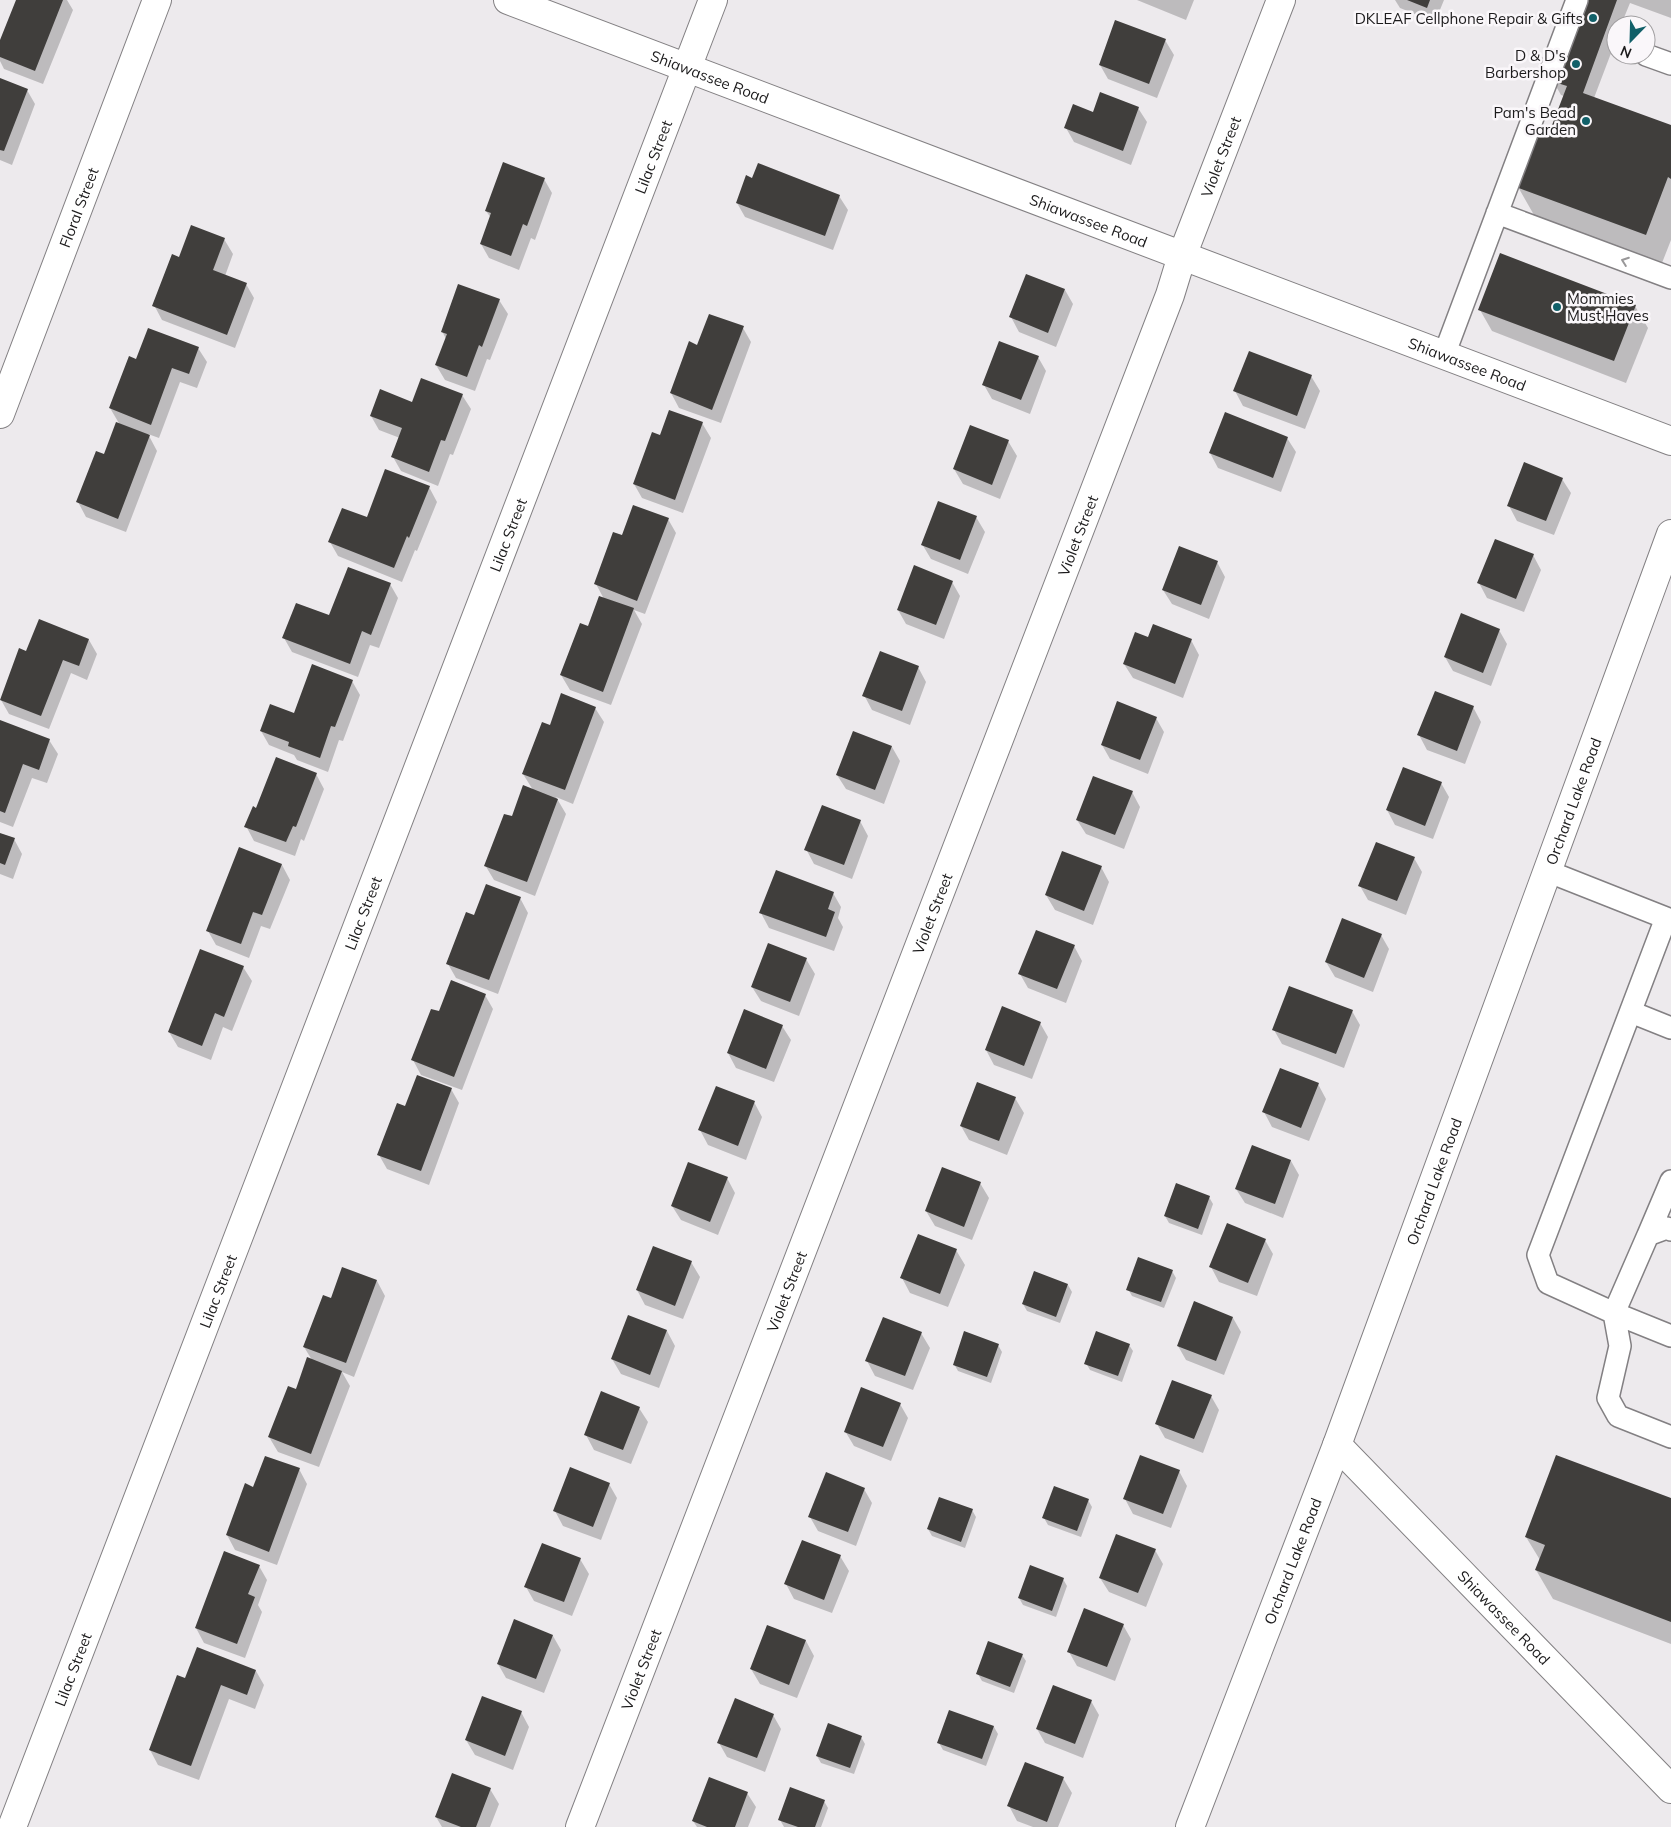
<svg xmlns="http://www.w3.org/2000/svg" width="1671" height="1827" font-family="Mulish,sans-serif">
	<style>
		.shadow { fill: #0003 }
		.building { fill: #403e3c }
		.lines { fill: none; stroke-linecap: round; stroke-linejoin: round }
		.lane-casing { stroke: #838083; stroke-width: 24 }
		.street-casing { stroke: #838083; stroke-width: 30 }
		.secondary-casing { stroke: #838083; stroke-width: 30 }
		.lane { stroke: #fff; stroke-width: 21 }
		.street { stroke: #fff; stroke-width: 28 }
		.secondary { stroke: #fff; stroke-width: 28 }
		.oneway { stroke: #999899 }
		.poi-dot { fill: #116069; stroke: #faf7fa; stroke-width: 2 }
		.labels { text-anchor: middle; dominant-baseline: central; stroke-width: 5; stroke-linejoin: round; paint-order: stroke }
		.poi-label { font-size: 15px; fill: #1c1b1c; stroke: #faf7fa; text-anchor: end }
		.street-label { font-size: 15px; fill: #1c1b1c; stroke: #faf7fa }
	</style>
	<rect width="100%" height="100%" fill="#edeaed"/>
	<!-- shadow -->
	<path class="shadow" d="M17,0h50l6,10 -30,74 -39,-15 -4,-8v-17z
		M1137,0h57l-8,20z
		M1395,0h49l-9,22 -35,-14z
		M1583,0h88v18l-41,-15 -9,22h-5v15l-22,58 77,29v113l-9,23 -128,-48 -16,-28 32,-53 14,-38 -3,-1 -8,-14z
		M1165,40l9,15 -17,43 -49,-19 -8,-14z
		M0,79l27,11 8,14 -23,61 -12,-5z
		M1138,108l9,14 -16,43 -57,-23 -8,-14 27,-15z
		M544,179l8,14 -17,47 -4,-2 -12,32 -30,-12 -8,-14 10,-26 -5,-7z
		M839,196l9,14 -15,40 -88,-33 -8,-14z
		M224,239l9,15 -8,22 21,8 8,14 -19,50 -73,-28 -8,-15 26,-46z
		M1065,290l8,14 -17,43 -37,-15 -8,-15z
		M499,300l9,14 -18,46 -3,-1 -12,32 -30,-11 -9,-15 10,-26 -4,-8z
		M1635,306l13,22 -22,55 -134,-52 -12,-21z
		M743,328l8,14 -30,81 -42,-15 -8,-15 27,-46z
		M198,348l9,14 -10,26 -17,-6 -21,56 -11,-4 9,17 -31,81 -40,-15 -8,-15 42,-77 -10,-17 27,-47z
		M1038,357l8,14 -16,43 -38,-15 -8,-14z
		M1311,376l9,15 -15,38 -62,-23 -8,-15z
		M462,395l9,14 -18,46 -3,-1 -12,32 -37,-15 -8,-14 7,-19 -21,-8 -8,-14z
		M702,423l9,15 -28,75 -41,-15 -8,-14 26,-47z
		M1287,438l9,14 -15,40 -63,-24 -8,-15z
		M1008,441l9,15 -17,43 -37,-15 -9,-15z
		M1562,479l9,14 -17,42 -37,-14 -8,-15z
		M429,487l8,15 -20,49 -2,-1 -13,32 -64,-26 -8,-14 38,-23z
		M976,517l9,15 -17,42 -37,-15 -9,-15z
		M668,519l8,14 -31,81 -11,-4 8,14 -31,81 -41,-15 -9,-15 43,-76 -8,-15 26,-47z
		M1533,555l8,15 -17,42 -37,-14 -8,-15z
		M1217,562l8,15 -16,42 -37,-15 -9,-14z
		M952,582l8,14 -16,43 -38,-15 -8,-14z
		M390,584l8,14 -19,50 -9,-3 -12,32 -66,-25 -8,-14 46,-21z
		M1499,630l8,14 -16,42 -38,-15 -8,-14z
		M1148,639l43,1 8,15 -16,43 -50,-20 -9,-14z
		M89,640l8,14 -10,26 -16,-7 -22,56 -40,-15 -8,-14 26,-48z
		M918,667l8,15 -16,43 -38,-15 -8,-15z
		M352,681l8,14 -17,46 -4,-1 -11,32 -31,-12 -3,-5 -25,-10 -8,-14 33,-17z
		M1473,707l8,15 -16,42 -38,-14 -8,-15z
		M595,708l9,14 -31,82 -17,-7 10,17 -31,82 -41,-16 -9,-15 27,-47 21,-28 -10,-16 28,-48z
		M1156,718l8,14 -16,42 -38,-15 -8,-14z
		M0,721l49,19 9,14 -11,29 -15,-5 -19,49 -13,-5z
		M892,747l8,14 -16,43 -38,-15 -9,-14z
		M316,774l8,15 -20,52 -3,-2 -6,17 -41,-15 -8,-15z
		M1441,783l8,14 -16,42 -38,-14 -8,-15z
		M1132,792l8,15 -16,42 -38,-15 -9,-14z
		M860,821l8,15 -16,43 -38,-15 -8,-15z
		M0,834l14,5 8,15 -9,25 -13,-5z
		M240,849l42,16 8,15 -20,49 -9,-3 -12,32 -33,-13 -8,-14z
		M1414,858l8,14 -16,43 -38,-15 -8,-14z
		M1101,867l8,15 -16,43 -38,-15 -9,-15z
		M833,893l8,14 -3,11 5,9 -9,24 -65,-23 -8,-15z
		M520,898l8,15 -30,81 -42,-16 -8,-14z
		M1381,935l8,14 -16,43 -38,-15 -9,-15z
		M1074,946l8,15 -16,42 -38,-15 -8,-14z
		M806,959l9,15 -16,42 -38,-15 -9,-14z
		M243,967l9,14 -20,50 -9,-4 -12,33 -33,-13 -9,-15z
		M485,995l8,14 -31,81 -41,-15 -8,-15 27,-47z
		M1352,1011l8,14 -16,43 -62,-24 -8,-14z
		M1040,1023l8,14 -16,42 -38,-14 -8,-15z
		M782,1026l9,14 -17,42 -38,-14 -8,-15z
		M1318,1084l8,15 -17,42 -37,-14 -8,-15z
		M451,1089l8,14 -30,82 -42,-16 -8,-14 27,-48z
		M1015,1098l9,15 -17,42 -38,-15 -8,-14z
		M754,1102l8,15 -16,43 -38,-15 -8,-15z
		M1291,1161l8,14 -16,43 -38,-15 -9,-14z
		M727,1178l8,15 -17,42 -37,-15 -9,-14z
		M980,1183l9,15 -17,42 -37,-14 -9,-15z
		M1209,1197l4,7 -11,31 -33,-12 -4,-7z
		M1265,1240l8,14 -16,42 -38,-14 -8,-15z
		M956,1250l9,15 -17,42 -38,-14 -8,-15z
		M691,1262l9,15 -17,42 -38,-14 -8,-15z
		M1172,1271l4,7 -12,30 -32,-12 -4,-7z
		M377,1281l8,15 -31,81 -12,-5 8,14 -31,81 -41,-15 -9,-15 43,-77 -8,-13 27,-48z
		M1068,1285l4,7 -12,31 -33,-12 -4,-7z
		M629,1317l38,14 8,15 -16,42 -38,-14 -9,-15z
		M1233,1318l8,14 -17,43 -38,-15 -8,-14z
		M921,1333l9,15 -17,42 -38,-14 -8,-15z
		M998,1345l4,7 -11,31 -33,-12 -4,-7z
		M1129,1345l4,6 -11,31 -32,-12 -4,-7z
		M1211,1396l8,14 -16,43 -38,-15 -8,-14z
		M900,1404l8,14 -17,43 -37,-15 -9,-15z
		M639,1408l9,14 -17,42 -37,-14 -8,-15z
		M299,1469l8,15 -30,81 -42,-15 -8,-15 27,-47z
		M1179,1471l8,15 -16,42 -38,-14 -8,-15z
		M609,1484l8,14 -16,42 -38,-14 -8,-15z
		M864,1489l8,14 -16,43 -38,-15 -8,-14z
		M1088,1500l4,7 -11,30 -33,-12 -4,-7z
		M1671,1500v144l-118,-45 -17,-29 4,-10 -14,-23z
		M972,1510l4,7 -11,31 -33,-12 -4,-7z
		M1155,1550l8,14 -17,43 -37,-15 -9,-14z
		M840,1556l9,15 -17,42 -38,-14 -8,-15z
		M580,1559l9,15 -17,42 -38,-15 -8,-14z
		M259,1566l8,14 -9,25 4,7 -17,46 -41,-15 -8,-15z
		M1063,1579l4,7 -11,31 -33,-12 -4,-7z
		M1123,1625l8,14 -16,42 -38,-15 -8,-14z
		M768,1626l38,15 8,15 -17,42 -37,-14 -9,-15z
		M553,1636l8,14 -17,43 -38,-15 -8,-14z
		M1022,1655l4,6 -12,32 -32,-12 -4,-7z
		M256,1671l8,14 -9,24 -26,-10 -30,81 -41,-15 -8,-15 36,-70z
		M1091,1701l8,14 -16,43 -38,-15 -8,-14z
		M950,1711l44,16 4,7 -12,32 -43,-16 -4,-7z
		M521,1712l8,15 -16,43 -38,-15 -9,-15z
		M773,1715l8,14 -16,43 -38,-15 -8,-14z
		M861,1737l4,7 -11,30 -33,-11 -4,-7z
		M1063,1778l9,15 -14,34h-25l-16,-6 -8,-15z
		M490,1789l9,15 -9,23h-48l-6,-10z
		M747,1793l9,14 -8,20h-51l-4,-6z
		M824,1801l4,7 -7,19h-37l-4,-7z"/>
	<!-- building -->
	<path class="building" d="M16,0h47l-28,71 -35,-14v-17z
		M1407,0h23l-3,8z
		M1581,0h36l-34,93 88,32v54l-3,-2 -22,58 -130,-48 22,-58 11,4 18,-47 -16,-5z
		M1115,20l51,19 -17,45 -50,-19z
		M0,78l28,11 -24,62 -4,-1z
		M1100,92l39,15 -16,44 -59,-23 9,-24 20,8z
		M503,162l42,16 -18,48 -4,-2 -12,32 -31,-12 11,-31 -6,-2z
		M758,163l82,32 -15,41 -89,-33 10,-28 6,3z
		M191,225l34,13 -12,32 34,13 -20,52 -75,-29 20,-52 7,3z
		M1500,253l136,52 -22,56 -136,-51z
		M1026,274l39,15 -17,44 -39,-16z
		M458,284l42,15 -18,48 -3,-2 -12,32 -32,-12 12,-31 -6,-2z
		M709,314l35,12 -32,84 -42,-17 19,-52 8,4z
		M148,328l51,19 -10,27 -17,-6 -21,57 -42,-17 20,-52 7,3z
		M999,341l40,15 -18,44 -39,-15z
		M1249,351l63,24 -15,41 -64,-25z
		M421,378l42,16 -18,47 -4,-1 -12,32 -38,-15 11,-29 -32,-12 10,-27 32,13z
		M669,410l34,12 -28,78 -42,-16 19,-52 8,3z
		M1225,412l63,25 -15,41 -64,-25z
		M116,422l34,13 -32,84 -42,-17 20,-51 8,3z
		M970,425l39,15 -17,45 -39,-16z
		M1524,462l39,16 -17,43 -39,-15z
		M385,469l45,17 -21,52 -2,-2 -13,32 -66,-26 14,-34 25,9z
		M938,501l39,15 -17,44 -39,-15z
		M633,505l36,13 -32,83 -43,-17 19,-52 9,3z
		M1495,539l39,15 -18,45 -39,-16z
		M1179,546l39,15 -17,44 -39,-15z
		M914,565l39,16 -17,44 -39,-15z
		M348,567l43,16 -20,52 -9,-4 -12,33 -68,-26 14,-35 33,12z
		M599,596l35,12 -31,84 -43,-17 20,-52 8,3z
		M1461,613l39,16 -17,44 -39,-16z
		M39,619l50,20 -10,27 -16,-6 -22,56 -41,-16 19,-52 7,3z
		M1153,624l39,15 -17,45 -52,-20 12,-32 13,5z
		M880,651l39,15 -17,45 -40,-15z
		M312,664l41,16 -18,47 -4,-1 -11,32 -32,-12 1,-4 -29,-11 10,-27 24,9z
		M1435,691l39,15 -17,45 -40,-16z
		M561,693l35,14 -31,83 -43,-16 20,-52 8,3z
		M1117,701l40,16 -17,43 -39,-15z
		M0,720l50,19 -11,31 -16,-6 -18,49 -5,-2z
		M853,731l39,15 -17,44 -39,-15z
		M276,757l41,16 -21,54 -3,-1 -7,16 -42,-15 9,-21 3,2z
		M1403,767l39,15 -17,44 -39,-16z
		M1093,776l40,15 -18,44 -39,-15z
		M523,785l35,14 -31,83 -43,-16 20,-52 8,2z
		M822,805l39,15 -17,45 -40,-15z
		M0,833l15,5 -10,27 -5,-2z
		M1376,842l39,15 -18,44 -39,-15z
		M239,847l43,17 -20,51 -9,-3 -12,32 -35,-13z
		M1062,851l40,15 -18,45 -39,-16z
		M776,870l58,22 -6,17 7,3 -9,25 -67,-24z
		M486,884l35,13 -32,83 -43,-16 20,-52 8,3z
		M1342,918l40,16 -18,44 -39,-16z
		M1036,930l39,15 -18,44 -39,-15z
		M768,943l39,15 -17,44 -39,-15z
		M200,949l44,17 -20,51 -9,-4 -13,33 -34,-14z
		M451,980l35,14 -32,83 -43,-17 20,-51 8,2z
		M1289,986l64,24 -17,44 -64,-24z
		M1002,1006l39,16 -17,44 -39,-16z
		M744,1009l39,16 -17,44 -39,-16z
		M1280,1068l39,15 -18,45 -39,-16z
		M417,1075l35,13 -31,83 -44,-16 20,-52 8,3z
		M977,1082l39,15 -17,44 -39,-15z
		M716,1086l39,15 -17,45 -40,-16z
		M1252,1145l39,15 -16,44 -40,-15z
		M688,1162l40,15 -18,45 -39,-16z
		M942,1167l39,15 -17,45 -39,-16z
		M1176,1183l34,13 -12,33 -34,-13z
		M1227,1223l39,16 -18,44 -39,-16z
		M918,1234l39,15 -17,45 -40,-16z
		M653,1246l39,15 -17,45 -39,-16z
		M1138,1257l35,13 -12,32 -35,-12z
		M342,1267l35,13 -31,83 -43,-16 20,-52 8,3z
		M1034,1271l34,13 -12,33 -34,-13z
		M1194,1301l39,16 -17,44 -39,-15z
		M628,1315l39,15 -17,45 -39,-16z
		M883,1317l39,15 -17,44 -40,-15z
		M964,1331l35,13 -12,33 -34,-12z
		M1096,1331l34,13 -12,32 -34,-12z
		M307,1357l35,14 -31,83 -43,-17 20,-51 8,3z
		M1172,1380l40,15 -18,44 -39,-15z
		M861,1387l40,16 -18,44 -39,-15z
		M601,1391l39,16 -17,43 -39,-15z
		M1140,1455l40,15 -17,44 -40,-15z
		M1556,1455l115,43v124l-136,-52 10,-25 -20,-8z
		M265,1456l35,12 -31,84 -43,-17 19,-52 8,4z
		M570,1467l40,16 -17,44 -40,-16z
		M826,1472l39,16 -17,44 -40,-15z
		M1054,1486l35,13 -12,32 -35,-13z
		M939,1497l34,12 -12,33 -34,-13z
		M1116,1534l40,15 -18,44 -39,-15z
		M802,1540l39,15 -17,45 -40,-16z
		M542,1543l39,15 -17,44 -40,-15z
		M224,1551l36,14 -12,29 7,3 -18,47 -42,-16z
		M1030,1565l34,13 -12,33 -34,-13z
		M1084,1608l40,16 -17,43 -40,-15z
		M514,1619l39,16 -17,44 -39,-15z
		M767,1625l39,15 -17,45 -39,-16z
		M988,1641l35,13 -13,33 -34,-13z
		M197,1647l59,23 -9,25 -26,-10 -30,81 -42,-16 28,-75 8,3z
		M1053,1685l39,15 -17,44 -39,-15z
		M482,1696l40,15 -17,45 -40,-16z
		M735,1698l39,16 -17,44 -40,-15z
		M949,1710l45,16 -12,33 -45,-16z
		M828,1723l34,13 -12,32 -34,-12z
		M1025,1762l39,15 -17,45 -40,-16z
		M452,1773l39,15 -15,39h-15l-26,-10z
		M709,1777l39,15 -13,35h-28l-15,-6z
		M790,1787l35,13 -10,27h-17l-20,-7z"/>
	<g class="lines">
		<defs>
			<path id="lane" d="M1646,55l25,9
				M1497,213l174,65
				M1444,355l133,-355
				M1547,871l124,49
				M1666,918l-128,337 10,28 66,30 6,33 -12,52 10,18 53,21
				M1631,1012l40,16
				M1671,1230l-4,-2 -19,7 -34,78 57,23
				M1648,1235l23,-54"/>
			<g id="street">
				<path id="s1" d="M0,414l157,-414"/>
				<path id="s2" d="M12,1827l701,-1827"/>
				<path id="s3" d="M580,1827l590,-1532 12,-39 99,-256"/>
			</g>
			<g id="secondary">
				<path id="s4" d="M508,0l1163,441"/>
				<path id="s5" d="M1337,1445l334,344"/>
				<path id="s6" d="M1190,1827l147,-382 334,-911"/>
			</g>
		</defs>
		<!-- lane casing -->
		<use href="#lane" class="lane-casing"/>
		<!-- street casing -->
		<use href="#street" class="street-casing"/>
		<!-- secondary casing -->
		<use href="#secondary" class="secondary-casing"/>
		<!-- lane -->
		<use href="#lane" class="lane"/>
		<!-- street -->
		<use href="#street" class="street"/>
		<!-- secondary -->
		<use href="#secondary" class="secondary"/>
	</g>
	<!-- one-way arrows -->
	<defs><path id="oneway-chevron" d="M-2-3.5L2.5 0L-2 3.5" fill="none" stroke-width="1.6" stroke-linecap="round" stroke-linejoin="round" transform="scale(1.25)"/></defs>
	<use class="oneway" href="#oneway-chevron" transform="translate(1625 261) rotate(-160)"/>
	<!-- markers -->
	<g class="poi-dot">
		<circle cx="1593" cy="18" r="5"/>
		<circle cx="1576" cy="64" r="5"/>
		<circle cx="1586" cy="121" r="5"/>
		<circle cx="1557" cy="307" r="5"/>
	</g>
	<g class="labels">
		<!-- poi labels -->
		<g class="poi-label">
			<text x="1583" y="18">DKLEAF Cellphone Repair &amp; Gifts</text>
			<text x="1566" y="55">D &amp; D's<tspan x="1566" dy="17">Barbershop</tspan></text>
			<text x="1576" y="112">Pam's Bead<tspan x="1576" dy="17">Garden</tspan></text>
			<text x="1567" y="298" text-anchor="start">Mommies<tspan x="1567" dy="17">Must Haves</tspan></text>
		</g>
		<!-- street labels -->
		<g class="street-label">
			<text stroke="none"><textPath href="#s4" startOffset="216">Shiawassee Road</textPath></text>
			<text stroke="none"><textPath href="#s2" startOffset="1789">Lilac Street</textPath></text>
			<text stroke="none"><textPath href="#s3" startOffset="1789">Violet Street</textPath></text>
			<text stroke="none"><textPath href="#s1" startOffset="221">Floral Street</textPath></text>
			<text stroke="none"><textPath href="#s4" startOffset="621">Shiawassee Road</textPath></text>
			<text stroke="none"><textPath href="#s4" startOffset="1026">Shiawassee Road</textPath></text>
			<text stroke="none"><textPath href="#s2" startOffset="1384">Lilac Street</textPath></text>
			<text stroke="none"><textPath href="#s3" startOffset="1384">Violet Street</textPath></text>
			<text stroke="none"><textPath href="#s6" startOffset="1095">Orchard Lake Road</textPath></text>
			<text stroke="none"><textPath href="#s2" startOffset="979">Lilac Street</textPath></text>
			<text stroke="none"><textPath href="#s3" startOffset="979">Violet Street</textPath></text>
			<text stroke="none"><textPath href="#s6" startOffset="690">Orchard Lake Road</textPath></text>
			<text stroke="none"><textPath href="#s2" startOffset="574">Lilac Street</textPath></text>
			<text stroke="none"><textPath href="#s3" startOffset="574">Violet Street</textPath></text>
			<text stroke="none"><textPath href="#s6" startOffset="285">Orchard Lake Road</textPath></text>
			<text stroke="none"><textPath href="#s5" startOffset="240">Shiawassee Road</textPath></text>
			<text stroke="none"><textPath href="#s2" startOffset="169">Lilac Street</textPath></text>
			<text stroke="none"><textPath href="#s3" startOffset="169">Violet Street</textPath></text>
		</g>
	</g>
	<!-- north arrow -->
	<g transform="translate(1631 40) rotate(203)"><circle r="24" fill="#faf7fa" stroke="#a19fa1"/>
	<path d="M0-4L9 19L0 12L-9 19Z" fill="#116069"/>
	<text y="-8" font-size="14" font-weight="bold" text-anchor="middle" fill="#1c1b1c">N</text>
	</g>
</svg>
